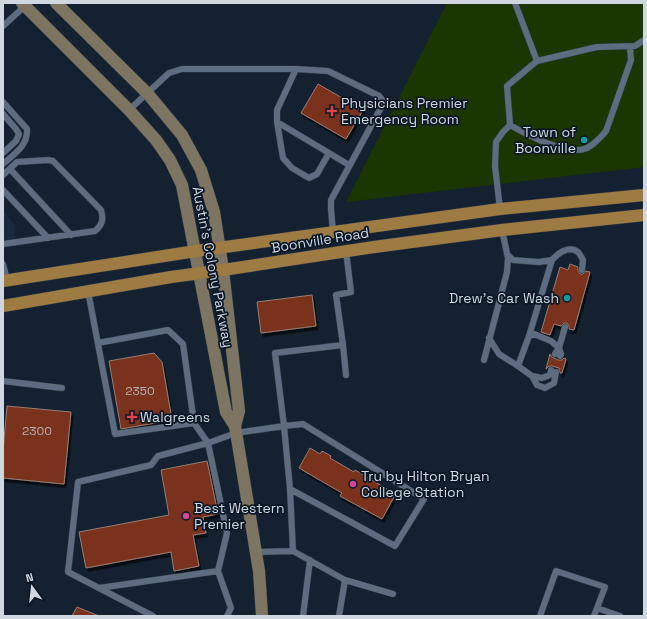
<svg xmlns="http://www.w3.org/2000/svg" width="647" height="619" font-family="'Space Grotesk',sans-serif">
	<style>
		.built { fill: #192a3e }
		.green { fill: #1c3600 }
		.building { fill: #7a321a; stroke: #977d75; filter: url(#shadow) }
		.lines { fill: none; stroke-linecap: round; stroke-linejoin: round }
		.lane-casing { stroke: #333b47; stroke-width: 7 }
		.secondary-casing { stroke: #333b47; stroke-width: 13 }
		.primary-casing { stroke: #333b47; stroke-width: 13 }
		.lane { stroke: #5d6c7e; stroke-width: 6 }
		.secondary { stroke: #7d7461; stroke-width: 12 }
		.primary { stroke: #9d7b43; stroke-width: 12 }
		.health-dot { fill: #e0444e; stroke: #0b1726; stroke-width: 1.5 }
		.culture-dot { fill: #0f9aa8; stroke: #0b1726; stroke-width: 1.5 }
		.hotel-dot { fill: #d1479c; stroke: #0b1726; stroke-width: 1.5 }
		.labels { text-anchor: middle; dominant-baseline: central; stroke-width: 3.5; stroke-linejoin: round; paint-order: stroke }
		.number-label { font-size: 12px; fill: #baaeaf }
		.poi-label { font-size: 14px; fill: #cfd7e1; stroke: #0b1726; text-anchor: start }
		.street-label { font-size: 14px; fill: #cfd7e1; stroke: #0b1726 }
	</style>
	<defs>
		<filter id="shadow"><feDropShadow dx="2" dy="3.5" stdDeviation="0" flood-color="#0009"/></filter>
	</defs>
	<rect width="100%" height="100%" fill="#142130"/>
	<!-- built -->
	<path class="built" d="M3,211l12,14 -1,18 -11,2z"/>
	<!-- green -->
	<path class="green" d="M447,3h197v164l-298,35z"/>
	<!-- building -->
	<path class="building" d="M318,84l45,26 -17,29 -45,-26z
		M570,264l8,3v4l2,3h3l3,-3 4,1 -16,58 -5,-1v-3l-2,-3h-3l-3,3 -7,-2 -4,11 -9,-3 19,-65 8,3z
		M312,295l4,31 -55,7 -4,-31z
		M154,353l8,9 10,58 -51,9 -12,-68z
		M550,354l2,3 6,3h4l2,-2 2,1 -4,14h-2l-1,-5 -7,-2h-3l-3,3z
		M7,406l64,6 -7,72 -61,-6v-27z
		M310,448l10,6 2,-3 9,5 -1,2 24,14 1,-2 32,19 -2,3 9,5 -12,22 -42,-23 2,-3 -43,-25z
		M207,461l11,53 -15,3 3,16 -13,2 6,31 -25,5 -3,-19 -85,16 -7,-36 90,-17 -8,-45z
		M77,607l22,9h-27z"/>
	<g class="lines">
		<defs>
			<path id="lane" d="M515,3l22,58
				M3,26l23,-21
				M296,69l-19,41v12l72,43
				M3,102l24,27c1,17 -13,25 -24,35
				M129,110l40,-37 13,-4h114l32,2 51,25 5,6 -53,98v9l2,23
				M3,114l13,15 3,5 -3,7 -13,12
				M277,122l6,36 9,10 17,10 8,-4 12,-21
				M510,125c17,10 59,32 77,23 8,-4 14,-11 19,-17l25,-71 -1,-13
				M510,125l-3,-39 30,-25 60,-14 38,-1 9,-6
				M10,169l61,66
				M3,175l14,-13 31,-2 5,1 48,49c3,10 1,15 -6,21l-92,13
				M3,190l45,48
				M500,209l-5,-43 1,-24 7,-10 7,-7
				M507,254l6,6 26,2 13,-2
				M3,264l4,16
				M88,291l27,143 79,-11 14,20 19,90 -9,38 13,37 -4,8
				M529,336l5,-2 17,7 8,7 -4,6
				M489,338l10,16 19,12 14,10 10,2 8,-3 1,-5
				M98,343l70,-13 15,14 11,79
				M343,345l3,30
				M560,356l1,-2 -2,-6 6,-21
				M484,360l23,-88 1,-14 -6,-28
				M518,366l11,-30 23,-76c6,-7 17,-15 26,-8 2,2 4,6 5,8l-1,10
				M532,376l5,9 8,3 9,-5 2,-11
				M3,381l59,7
				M290,489l105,57 29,-47 -121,-75 -19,2 6,63 3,62
				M256,552l37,-1 52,29 -6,36
				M345,580l48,14
				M99,588l119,-17
				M153,616l-85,-44 10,-90 73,-17 7,-9 50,-13 28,-10 48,-7 -9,-73 68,-8 -7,-50 15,-3 -5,-41
				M303,616l7,-56
				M540,616l16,-45 49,16 -8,21
				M594,616l3,-8 23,8"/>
			<path id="secondary" d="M22,3l107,107 27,30 14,20 12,25 44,227 9,14 24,145 3,45
				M56,3l92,91 34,41 19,35 13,42 9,58 16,141 -4,15"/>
			<path id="primary" d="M3,281l193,-30 304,-42 144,-14
				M3,306l168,-29 52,-7 151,-23 128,-17 142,-15"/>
		</defs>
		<!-- lane casing -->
		<use href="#lane" class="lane-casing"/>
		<!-- secondary casing -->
		<use href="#secondary" class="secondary-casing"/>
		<!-- primary casing -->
		<use href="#primary" class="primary-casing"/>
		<!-- lane -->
		<use href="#lane" class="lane"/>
		<!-- secondary -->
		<use href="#secondary" class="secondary"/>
		<!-- primary -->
		<use href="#primary" class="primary"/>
	</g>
	<!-- markers -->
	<g class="health-dot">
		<path d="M330 105h4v4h4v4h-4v4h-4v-4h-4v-4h4z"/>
		<path d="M130 411h4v4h4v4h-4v4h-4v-4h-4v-4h4z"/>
	</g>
	<g class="culture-dot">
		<circle cx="584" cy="140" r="4"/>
		<circle cx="567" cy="298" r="4"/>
	</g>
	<g class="hotel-dot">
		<circle cx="353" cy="484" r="4"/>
		<circle cx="186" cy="516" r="4"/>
	</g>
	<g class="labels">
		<!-- number labels -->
		<g class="number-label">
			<text x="140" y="391">2350</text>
			<text x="37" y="431">2300</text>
		</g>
		<!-- poi labels -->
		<g class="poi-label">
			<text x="341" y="103">Physicians Premier<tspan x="341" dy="16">Emergency Room</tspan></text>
			<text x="576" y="132" text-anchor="end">Town of<tspan x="576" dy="16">Boonville</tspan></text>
			<text x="559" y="298" text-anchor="end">Drew's Car Wash</text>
			<text x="140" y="417">Walgreens</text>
			<text x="361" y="476">Tru by Hilton Bryan<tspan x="361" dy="16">College Station</tspan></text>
			<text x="194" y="508">Best Western<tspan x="194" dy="16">Premier</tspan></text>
		</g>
		<!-- street labels -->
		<g class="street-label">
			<text transform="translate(320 240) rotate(-9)">Boonville Road</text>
			<text transform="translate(213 267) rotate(79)">Austin's Colony Parkway</text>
		</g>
	</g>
	<!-- border -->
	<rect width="647" height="619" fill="none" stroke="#cfd7e1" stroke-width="8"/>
	<!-- north arrow -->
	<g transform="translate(32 587) rotate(345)" stroke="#0b1726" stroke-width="3" paint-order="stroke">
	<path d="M0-3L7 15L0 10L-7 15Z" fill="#cfd7e1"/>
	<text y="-6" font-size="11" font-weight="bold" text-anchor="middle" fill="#cfd7e1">N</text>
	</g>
</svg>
